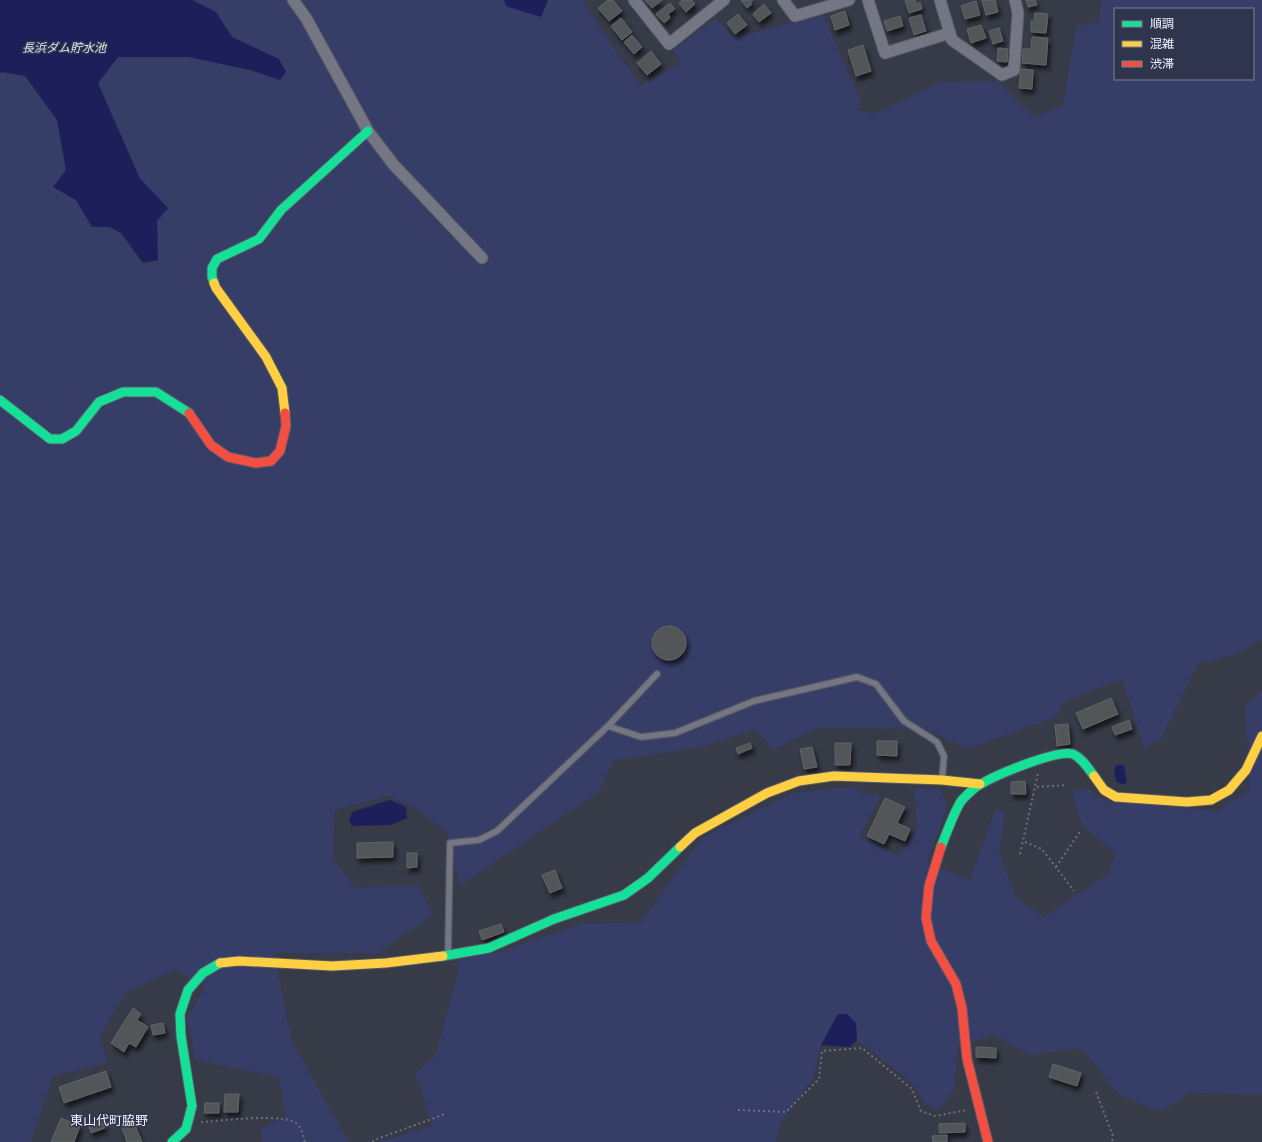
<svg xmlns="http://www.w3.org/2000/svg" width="1262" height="1142" font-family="Signika,'Noto Sans JP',sans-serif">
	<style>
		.green { fill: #363d67; fill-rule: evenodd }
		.water { fill: #1d1f5b }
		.building { fill: #535658; stroke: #616566; filter: url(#shadow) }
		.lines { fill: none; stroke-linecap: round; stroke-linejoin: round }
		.lane-casing { stroke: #575963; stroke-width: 8 }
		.street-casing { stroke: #575963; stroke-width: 13 }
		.fast-casing { stroke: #575963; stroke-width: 11 }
		.slow-casing { stroke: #575963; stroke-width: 11 }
		.jam-casing { stroke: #575963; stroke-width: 11 }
		.path { stroke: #6e707a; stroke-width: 2; stroke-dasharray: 2 3; stroke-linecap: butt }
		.lane { stroke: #747783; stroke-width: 5.5 }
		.street { stroke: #747783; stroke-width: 11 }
		.fast { stroke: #16e098; stroke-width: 9 }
		.slow { stroke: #ffcf43; stroke-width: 9 }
		.jam { stroke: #f24e42; stroke-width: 9 }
		.labels { text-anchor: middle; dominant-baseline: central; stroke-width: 3; stroke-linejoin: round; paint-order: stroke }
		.water-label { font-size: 12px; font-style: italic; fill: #dce1f6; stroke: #30354e }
		.quarter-label { font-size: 13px; fill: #f2f4fe; stroke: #30354e }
	</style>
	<defs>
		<filter id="shadow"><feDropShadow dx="2.5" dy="4.5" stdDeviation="2" flood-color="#0009"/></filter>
	</defs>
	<rect width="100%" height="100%" fill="#373a47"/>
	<!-- green -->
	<path class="green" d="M192,0h312l2,6 35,10 7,-16h36l1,5 55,81 41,-23 -8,-13 43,-32 17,20 90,-23 38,86 -6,8 17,5 69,-32 57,-1 36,36 29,-11 13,-80 22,-4 4,-22h160v638l-19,14 -46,13 -36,75 -17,8 -22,-69 -60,24 -6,14 -89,32 -42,-20 -107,-1 -45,22 -17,-21 -51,17 -92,15 -14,31 -139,94 -13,-54 -31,-24 -28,-12 -53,14 -2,48 23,30 62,-3 15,30 -55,38h-104l18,89 57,100h-87l-1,-14 25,-12 -8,-39 -83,-17 -8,-43 18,-29 -30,-18 -49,23 -27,45 10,25 -56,13 -22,66h-31v-1069l2,-1 23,4 32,44 9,50 -13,17 23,13 16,27h18l11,6 23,30 14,-3 -1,-39 11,-13 -28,-29 -42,-96 20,-26h71l61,13 30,10 -1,-21 -47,-22 -16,-25zM1115,9h138v70h-138z
		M1262,690v405l-71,-2 -31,19 -42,-18 -37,-46 -49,7 -38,-20 -36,11 -4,45 -16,19 -14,-7 -12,-20 -55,-43 -1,-17 -9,-9h-9l-17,31 -7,32 -34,47 -4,18h-398l55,-16 -18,-53 20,-16 24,-89 -4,-9 43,-7 83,-28 60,-2 61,-84 91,-45 63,-7 3,7 21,2 -20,42 39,19 18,-25 -3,-43 27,1 6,19 -20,55 43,17 25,-70 10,2 -6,40 17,45 28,20 65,-44 6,-20 -34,-29 -9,-33 17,-2 15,12 114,10 32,-22 -5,-83z"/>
	<!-- water -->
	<path class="water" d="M0,0h192l24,12 16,25 47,22 7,13 -6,8 -30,-10 -61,-13h-71l-20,26 42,96 28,29 -11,13 1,39 -15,3 -22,-30 -11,-6h-18l-16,-27 -23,-13 13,-17 -9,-50 -32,-44 -23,-4 -2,1z
		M504,0h44l-7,17 -35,-11z
		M1117,765h7l3,18 -6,1 -5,-3 -2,-12z
		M390,800l16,7 1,11 -16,7 -39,1 -3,-5 3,-9z
		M838,1014h9l9,9 1,17 -7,7 -29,-2z"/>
	<!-- building -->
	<path class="building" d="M608,0h5l9,11 -13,10 -11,-13z
		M645,0h17l-10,8z
		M681,0h11l3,4 -9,8 -7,-9 3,-2z
		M741,0h12l-3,2 2,2 -5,4z
		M905,0h10l2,4 3,-2 2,7 -13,4z
		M982,0h13l3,12 -12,3z
		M1026,0h9l2,5 -9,2z
		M976,1l4,14 -15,4 -4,-13z
		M670,3l5,6 -7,5 2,4 -6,5 -8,-9z
		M764,4l7,9 -12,9 -6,-8z
		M845,11l4,14 -14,5 -4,-14z
		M1035,13l13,1 -2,19 -15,-1v-11h3z
		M738,14l9,11 -12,9 -8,-11z
		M921,15l5,16 -12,4 -5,-17z
		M900,16l3,10 -16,5 -3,-10z
		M621,18l11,14 -10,8 -11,-14z
		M981,25l5,13 -15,5 -4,-14z
		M999,28l4,13 -10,3 -4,-13z
		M632,35l10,12 -8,7 -10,-12z
		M1032,37l16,1 -2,27 -24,-2 1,-14h8z
		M863,45l8,26 -15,5 -8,-26z
		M998,48l10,1 -1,13 -10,-1z
		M651,51l10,13 -14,11 -10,-12z
		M1021,69l12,1 -1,19 -13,-1z
		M652 643a17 17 0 1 1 34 0a17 17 0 1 1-34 0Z
		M1111,698l7,16 -35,15 -7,-16z
		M1129,720l3,9 -17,6 -3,-8z
		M1068,724l2,20 -13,2 -2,-21z
		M877,741h20v15l-20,-1z
		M750,743l2,5 -14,6 -2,-6z
		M835,743h16l-1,22h-15z
		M812,747l5,20 -13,2 -4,-20z
		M1025,781l1,13h-15v-12z
		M885,798l20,9 -8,16 13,6 -5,12 -16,-7 -5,10 -17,-8z
		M393,842v15l-36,1v-15z
		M407,853h10v14l-10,1z
		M555,870l7,18 -12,5 -8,-18z
		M501,924l3,8 -22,8 -3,-9z
		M133,1008l8,6 -4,6 11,7 -12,20 -7,-4 -5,9 -13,-9z
		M163,1023l2,10 -12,2 -2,-10z
		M976,1047l20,1v10l-20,-1z
		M1053,1064l28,9 -4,13 -28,-9z
		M106,1071l5,16 -47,16 -5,-16z
		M225,1094h14l-1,18h-14z
		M205,1103h14v10h-15z
		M61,1118l19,8 -6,16h-23z
		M101,1119l4,9 -14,5 -3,-9z
		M134,1123l8,19h-15l-5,-14z
		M965,1123v9l-26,1v-9z
		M947,1135v7h-14l-1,-6z"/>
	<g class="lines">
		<defs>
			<path id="lane" d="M608,726l33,11 34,-4 79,-32 103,-24 19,7 28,37 33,21 7,14 -2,24
				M448,955l2,-112 29,-3 18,-9 111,-105 49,-52"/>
			<path id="street" d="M293,0l13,18 62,113 25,33 89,94
				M634,0l35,44 55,-44
				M783,0l12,16 54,-16
				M868,0l17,53 65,-20
				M940,0l12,40 50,35 12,-5 4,-57 -3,-13"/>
			<path id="fast" d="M214,283l-2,-6v-9l5,-9 42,-20 22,-29 87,-79
				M0,400l50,39h12l14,-8 23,-29 24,-10h33l33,21
				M941,847c4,-10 15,-40 21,-47 5,-5 12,-13 19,-16 15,-9 76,-35 92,-30 9,4 15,14 21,22
				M443,956l46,-8 65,-29 70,-24 24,-17 32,-31
				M172,1142l14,-13 6,-23 -11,-70 -1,-22 8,-24 15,-17 17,-10"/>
			<path id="slow" d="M214,283l2,5 50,69 16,31 3,25
				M1094,776l10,14 12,7 71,5 24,-2 18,-10 17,-20 16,-34
				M680,847l15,-14 72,-40 32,-12 35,-5 108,4 38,4
				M220,963l19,-2 93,5 54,-3 57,-7"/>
			<path id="jam" d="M189,413l22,32 17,12 28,6 15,-2 9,-10 6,-25 -1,-13
				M941,847l-12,39 -3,32 5,23 25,43 6,24 5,51 21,83"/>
		</defs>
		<!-- lane casing -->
		<use href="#lane" class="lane-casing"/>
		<!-- street casing -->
		<use href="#street" class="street-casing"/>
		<!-- fast casing -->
		<use href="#fast" class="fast-casing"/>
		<!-- slow casing -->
		<use href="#slow" class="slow-casing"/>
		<!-- jam casing -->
		<use href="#jam" class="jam-casing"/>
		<!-- path -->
		<path class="path" d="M1037,787l29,-2
			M1025,842l17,7 32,42
			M1020,854l18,-81
			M1056,867l25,-37
			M1096,1092l17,44 -1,6
			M738,1110l48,2 33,-33 3,-28 40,-3 50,41 9,22 14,5 32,-6
			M201,1122c18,-1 82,-9 95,1 6,5 7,12 9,19
			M372,1142l5,-3 68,-25"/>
		<!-- lane -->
		<use href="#lane" class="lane"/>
		<!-- street -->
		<use href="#street" class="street"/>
		<!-- fast -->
		<use href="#fast" class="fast"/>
		<!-- slow -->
		<use href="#slow" class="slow"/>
		<!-- jam -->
		<use href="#jam" class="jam"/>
	</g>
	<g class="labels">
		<!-- water labels -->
		<g class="water-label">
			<text x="64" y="48">長浜ダム貯水池</text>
		</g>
		<!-- quarter labels -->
		<g class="quarter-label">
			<text x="109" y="1121">東山代町脇野</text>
		</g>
	</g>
	<!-- legend -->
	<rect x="1114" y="8" width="140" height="72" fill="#30354e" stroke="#7e8194"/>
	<rect x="1122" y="21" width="20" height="6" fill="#16e098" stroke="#7e8194"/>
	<text x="1150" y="28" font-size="12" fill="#f2f4fe">順調</text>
	<rect x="1122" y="41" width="20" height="6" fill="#ffcf43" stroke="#7e8194"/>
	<text x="1150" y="48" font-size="12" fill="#f2f4fe">混雑</text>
	<rect x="1122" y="61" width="20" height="6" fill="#f24e42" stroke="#7e8194"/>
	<text x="1150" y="68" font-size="12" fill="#f2f4fe">渋滞</text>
</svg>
